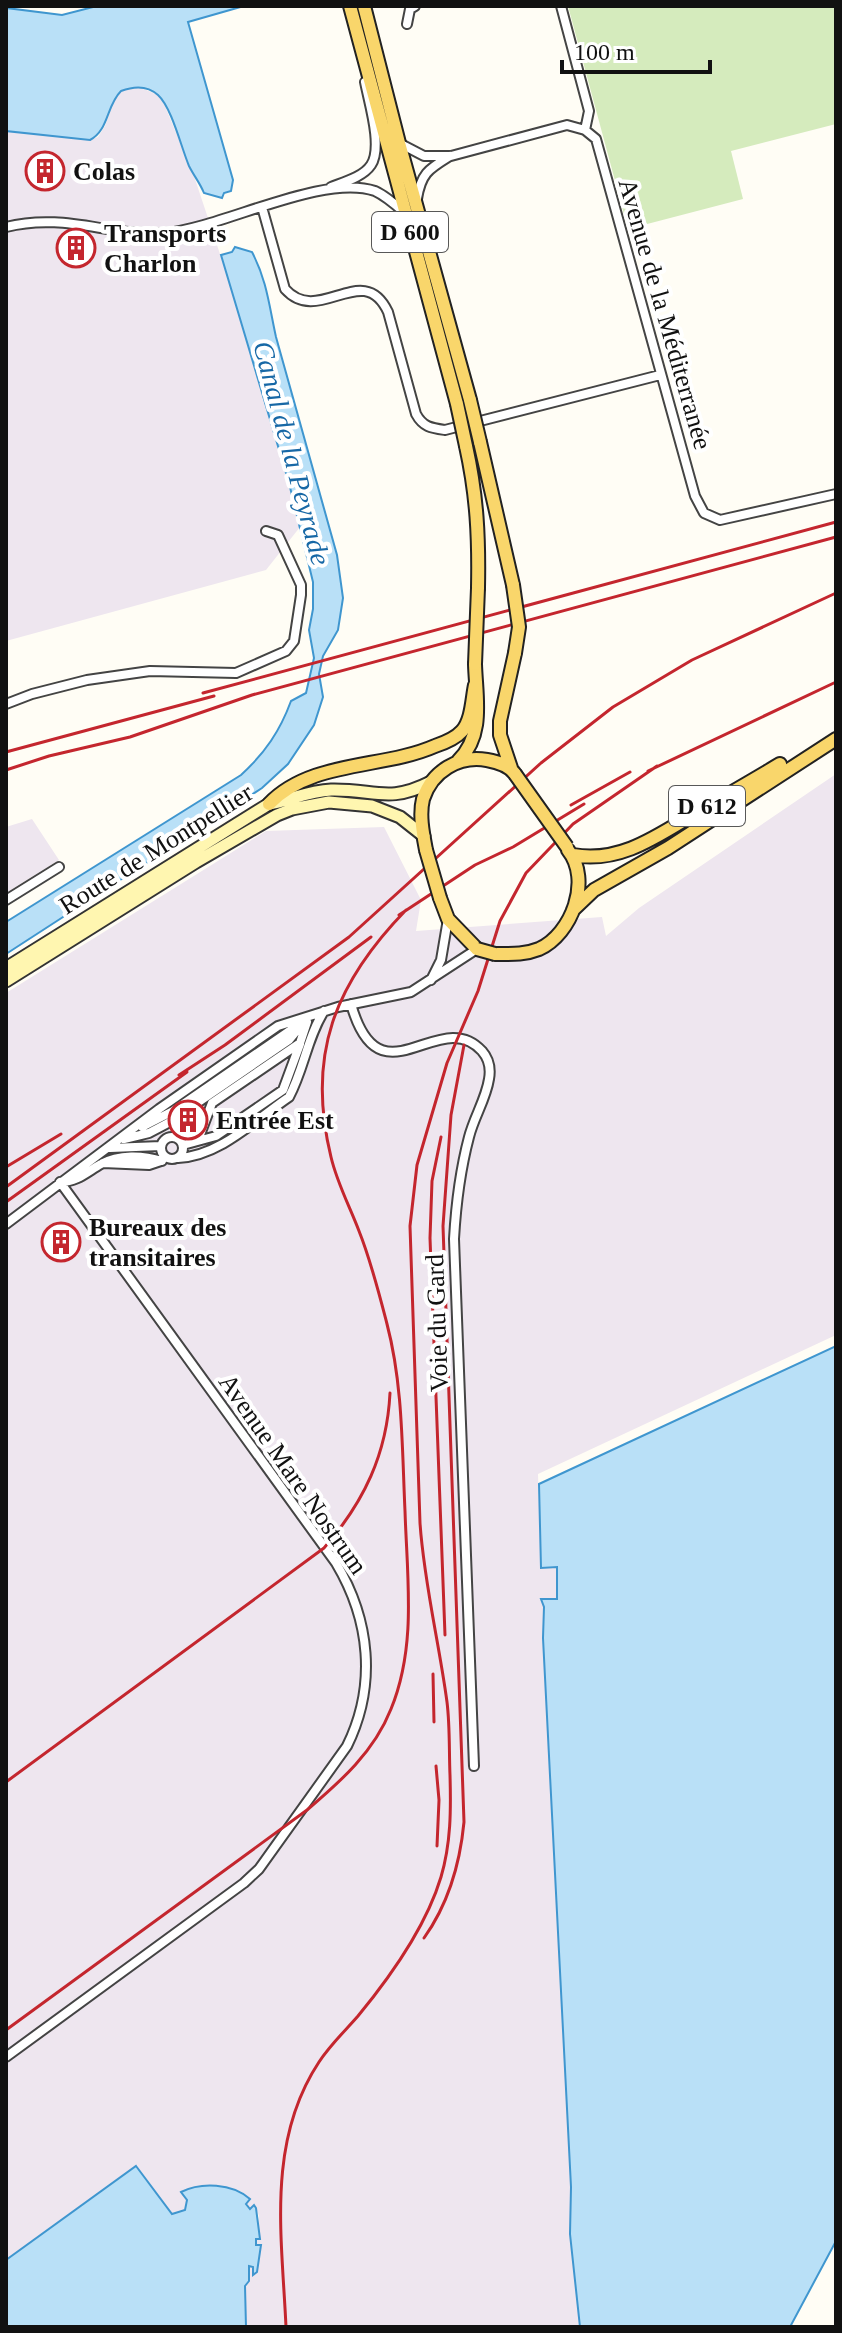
<svg xmlns="http://www.w3.org/2000/svg" width="842" height="2333" font-family="Georgia,serif">
	<style>
		.industrial { fill: #eee6ef }
		.green { fill: #d5ebbd }
		.water { fill: #b9e0f7; stroke: #3f96cf; stroke-width: 2 }
		.lines { fill: none; stroke-linecap: round; stroke-linejoin: round }
		.minor-casing { stroke: #444; stroke-width: 12 }
		.secondary-casing { stroke: #333; stroke-width: 15 }
		.primary-casing { stroke: #222; stroke-width: 16 }
		.minor { stroke: #fff; stroke-width: 8 }
		.secondary { stroke: #fff6b0; stroke-width: 11 }
		.primary { stroke: #f9d66b; stroke-width: 12 }
		.rail { stroke: #c4262e; stroke-width: 3 }
		.primary-bridge-casing { stroke: #222; stroke-width: 16; stroke-linecap: butt }
		.primary-bridge { stroke: #f9d66b; stroke-width: 12 }
		.labels { text-anchor: middle; dominant-baseline: central; stroke-width: 8; stroke-linejoin: round; paint-order: stroke }
		.shield { fill: #fff; stroke: #585858; stroke-width: 2 }
		.shield-label { font-size: 24px; font-weight: bold; fill: #111 }
		.poi-label { font-size: 26px; font-weight: bold; fill: #111; stroke: #fff; text-anchor: start }
		.street-label { font-size: 26px; fill: #111; stroke: #fff }
		.water-label { font-size: 28px; font-style: italic; fill: #1768a6; stroke: #fff }
	</style>
	<rect width="100%" height="100%" fill="#fffdf5"/>
	<!-- industrial -->
	<path class="industrial" d="M137,86l21,9 7,11 30,73 54,162 51,186 -34,43 -260,71v-510l84,9 8,-3 7,-11 10,-29 7,-6z
		M836,774v561l-298,139 3,94 16,-1v32l-13,8 -1,32 28,548 -1,47 10,93h-334l-1,-41 4,-21 4,2 3,-21 3,-30 -3,-8 -2,-3 -4,4 -4,-5 4,-5 -8,-7 -14,-5h-33l-13,5 5,8 -2,10 -13,4 -36,-48 -130,94v-1267l260,-162 118,-4 37,73 -5,31 186,-14 4,19 33,-28z
		M32,819l27,41 -53,33v-66z"/>
	<!-- green -->
	<path class="green" d="M568,6h268v118l-105,27 12,48 -115,30z"/>
	<!-- water -->
	<path class="water" d="M97,6h147l-56,16 45,158 -2,11 -7,2 -2,5 -18,-5c-4,-10 -10,-17 -15,-27 -8,-19 -17,-58 -31,-71 -11,-10 -24,-9 -37,-4 -15,15 -12,39 -31,49l-84,-9v-123l56,7z
		M235,247l17,5c15,29 17,53 24,85l61,218 6,43 -5,32 -15,26 -4,18 4,23 -9,28 -26,39 -26,24 -256,166v-32l235,-147c24,-22 39,-44 50,-74l15,-8 8,-35 -5,-28 4,-21v-27l-24,-99 -68,-228 11,-3z
		M836,1346v895l-46,86h-210l-10,-93 1,-47 -28,-549 1,-31 -3,-8h16v-32l-16,1 -2,-84z
		M136,2166l36,48 13,-4 2,-10 -6,-8c20,-10 51,-9 69,7l-4,5 4,5 4,-4 2,3 4,31h-4v6h5l-4,27 -4,3v-8l-4,-1v15l-4,5 1,41h-240v-67z"/>
	<g class="lines">
		<defs>
			<path id="minor" d="M561,6l28,105 -4,19
				M407,24l3,-15 5,-3
				M399,143l25,13h27l116,-31 18,5 11,9 99,357 9,17 16,7 116,-26
				M331,187c13,-5 32,-10 40,-22 12,-18 -2,-62 -6,-83
				M417,199c4,-26 12,-30 33,-43
				M262,207l23,82c34,38 78,-30 103,23l28,102c7,13 15,14 29,16l215,-55
				M6,227c59,-15 104,10 159,6 57,-5 157,-60 210,-42 11,5 21,14 30,22
				M6,704l26,-10 55,-14 63,-9 86,2 50,-22 8,-10 7,-46v-10l-23,-50 -12,-4
				M6,900l53,-33
				M431,980l10,-20 7,-41
				M351,1004c29,103 88,0 131,47 7,8 9,17 7,28 -3,20 -15,38 -20,58 -9,34 -13,67 -15,102l20,527
				M142,1127l31,-16 128,-88
				M161 1148a11 11 0 1 1 22 0a11 11 0 1 1-22 0Z
				M124,1139l25,-6 19,-10 121,-83 18,-22
				M198,1140l14,-37 88,-60 7,-21
				M183,1145l33,-9 67,-46 17,-46
				M110,1148l51,-2
				M178,1158c42,-2 77,-38 111,-61 15,-28 18,-59 35,-86
				M103,1163l46,2 12,-4
				M61,1182c16,0 26,-10 40,-18 18,-10 42,-9 61,-3
				M6,1224l153,-115 119,-83 60,-19 73,-15 66,-43
				M6,2057l238,-174 15,-14 88,-123c30,-61 23,-126 -11,-183l-276,-381"/>
			<path id="secondary" d="M6,968l263,-164c21,-4 40,-13 62,-14 44,-1 57,14 100,-8
				M6,981l190,-119 81,-47 15,-6 37,-7 43,4 28,11 24,19"/>
			<path id="primary" d="M350,6l107,398
				M364,6l35,137 71,257
				M480,442l33,143
				M466,446c11,50 13,91 12,142
				M458,761c27,-26 18,-63 17,-97
				M511,768l-11,-33v-14l15,-68
				M269,804c42,-44 114,-35 166,-58 9,-3 20,-7 27,-15 10,-11 10,-32 13,-46
				M426,850c-3,-16 -7,-35 -3,-51 9,-28 36,-44 64,-39 11,2 22,5 28,14
				M573,855c48,9 87,-21 126,-44 27,-15 54,-31 81,-47
				M440,898l8,21 29,30
				M573,910l21,-20 74,-42 168,-109
				M495,954c15,0 29,1 44,-5 33,-15 53,-69 29,-99"/>
		</defs>
		<!-- minor casing -->
		<use href="#minor" class="minor-casing"/>
		<!-- secondary casing -->
		<use href="#secondary" class="secondary-casing"/>
		<!-- primary casing -->
		<use href="#primary" class="primary-casing"/>
		<!-- minor -->
		<use href="#minor" class="minor"/>
		<!-- secondary -->
		<use href="#secondary" class="secondary"/>
		<!-- primary -->
		<use href="#primary" class="primary"/>
		<!-- rail -->
		<path class="rail" d="M203,693l633,-171
			M6,752l208,-56
			M6,770l43,-14 81,-19 122,-42 584,-158
			M648,771l188,-89
			M571,805l59,-33
			M399,915l76,-50 38,-18 71,-43
			M179,1075l46,-30 146,-108
			M441,1137l-9,44 -2,57 15,397
			M6,1167l55,-33
			M6,1187l343,-250 192,-174 72,-56 79,-47 144,-67
			M6,1202l181,-130
			M433,1674l1,48
			M436,1766l3,34 -2,46
			M6,1782l318,-234c40,-46 63,-94 66,-155
			M424,1938c25,-35 36,-74 40,-116l-21,-596 8,-111 13,-70
			M6,2030l301,-220c34,-29 67,-58 84,-101 26,-63 16,-132 14,-198 -3,-62 -2,-126 -18,-187 -8,-31 -16,-63 -28,-93 -9,-24 -22,-48 -28,-74 -25,-102 4,-174 75,-247
			M286,2327c-4,-90 -20,-185 33,-265 11,-17 26,-31 39,-46 33,-40 68,-89 83,-139 10,-34 10,-67 9,-102 -1,-24 0,-49 -3,-73 -8,-60 -23,-119 -27,-179l-10,-297 7,-61 30,-102 31,-72 22,-70 26,-48 47,-49 84,-58"/>
		<defs>
			<path id="primary-bridge" d="M470,400l10,42
				M457,404l9,42
				M513,585l6,42 -4,26
				M475,664l3,-76
				M515,774l52,73
				M426,850l14,48
				M477,949l18,5"/>
		</defs>
		<!-- primary-bridge casing -->
		<use href="#primary-bridge" class="primary-bridge-casing"/>
		<!-- primary-bridge -->
		<use href="#primary-bridge" class="primary-bridge"/>
	</g>
	<!-- icons -->
	<defs>
		<symbol id="building-ring" viewBox="-11 -11 22 22"><circle r="9.5" fill="#fff" stroke="#c4262e" stroke-width="1.5"/><path d="M-4-6H4V6H1V3H-1V6H-4ZM-2.5-4.3h1.7v1.8h-1.7ZM.8-4.3h1.7v1.8H.8ZM-2.5-1h1.7V.8h-1.7ZM.8-1h1.7V.8H.8Z" fill="#c4262e"/></symbol>
	</defs>
	<g fill-rule="evenodd">
		<use href="#building-ring" x="23" y="149" width="44" height="44"/>
		<use href="#building-ring" x="54" y="226" width="44" height="44"/>
		<use href="#building-ring" x="166" y="1098" width="44" height="44"/>
		<use href="#building-ring" x="39" y="1220" width="44" height="44"/>
	</g>
	<g class="labels">
		<!-- shield labels -->
		<g class="shield">
			<rect x="372" y="212" width="76" height="40" rx="6"/>
			<rect x="669" y="786" width="76" height="40" rx="6"/>
		</g>
		<g class="shield-label">
			<text x="410" y="232">D 600</text>
			<text x="707" y="806">D 612</text>
		</g>
		<!-- poi labels -->
		<g class="poi-label">
			<text x="73" y="171">Colas</text>
			<text x="104" y="233">Transports<tspan x="104" dy="30">Charlon</tspan></text>
			<text x="216" y="1120">Entrée Est</text>
			<text x="89" y="1227">Bureaux des<tspan x="89" dy="30">transitaires</tspan></text>
		</g>
		<!-- street labels -->
		<g class="street-label">
			<text transform="translate(665 314) rotate(74)">Avenue de la Méditerranée</text>
			<text transform="translate(156 849) rotate(-32)">Route de Montpellier</text>
			<text transform="translate(437 1323) rotate(-92)">Voie du Gard</text>
			<text transform="translate(293 1474) rotate(55)">Avenue Mare Nostrum</text>
		</g>
		<!-- water labels -->
		<g class="water-label">
			<text transform="translate(292 453) rotate(75)">Canal de la Peyrade</text>
		</g>
	</g>
	<!-- border -->
	<rect width="842" height="2333" fill="none" stroke="#111111" stroke-width="16"/>
	<!-- scale -->
	<path d="M562 60v12h148v-12" fill="none" stroke="#111111" stroke-width="4"/>
	<text x="574" y="60" font-size="24" fill="#111111" stroke="#ffffff" stroke-width="6" paint-order="stroke">100 m</text>
</svg>
